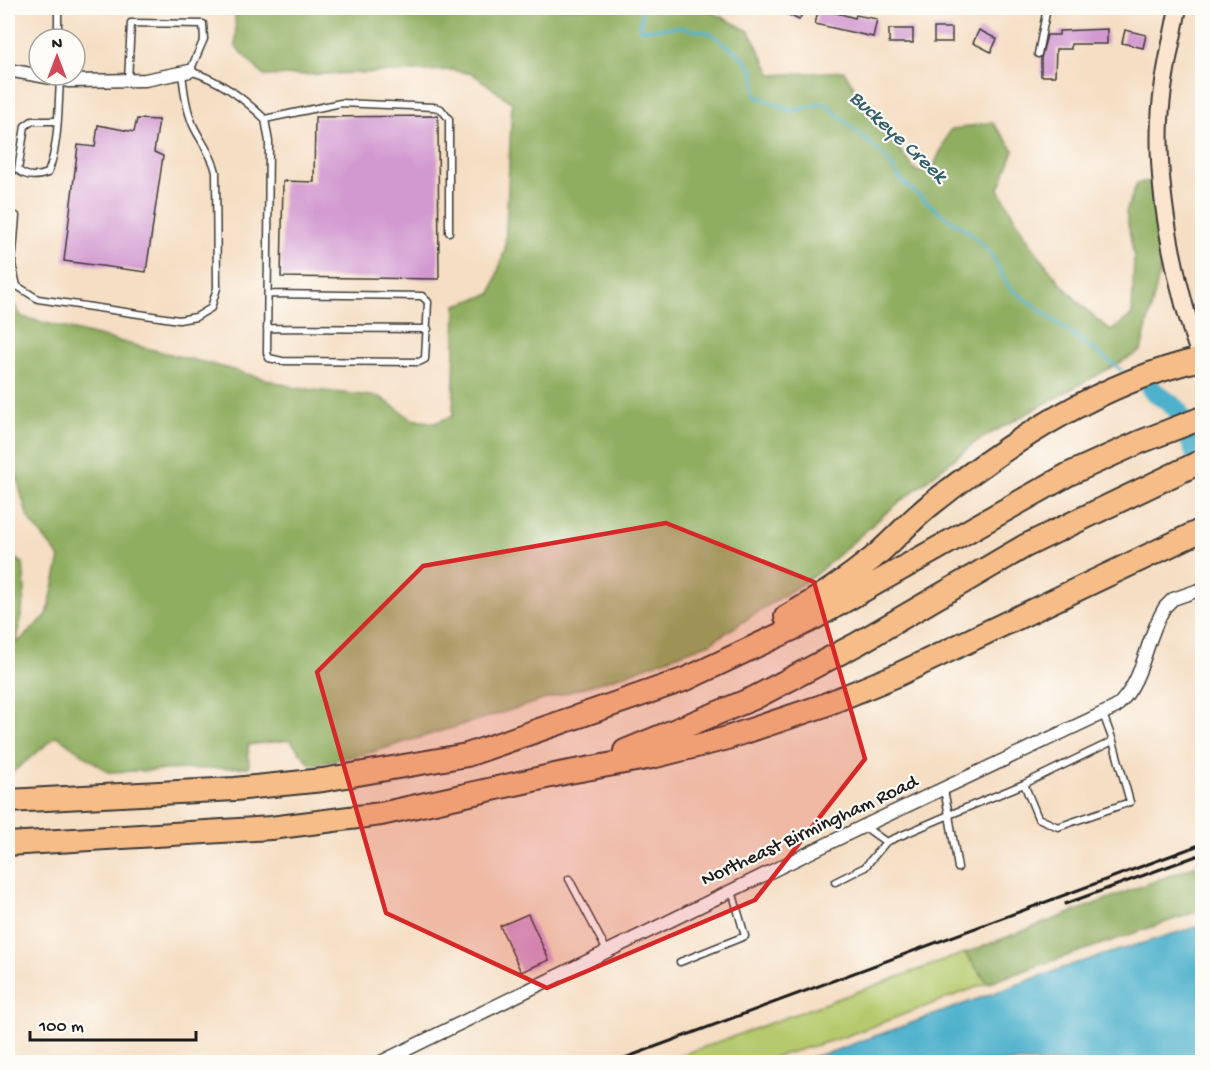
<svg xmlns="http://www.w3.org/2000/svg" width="1210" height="1070" font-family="'Gochi Hand',sans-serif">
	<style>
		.green { fill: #b6ca6d; stroke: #697344; stroke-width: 1.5 }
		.forest { fill: #90ae60; stroke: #56653e; stroke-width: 1.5 }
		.water { fill: #4db1cc; stroke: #346674; stroke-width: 1.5 }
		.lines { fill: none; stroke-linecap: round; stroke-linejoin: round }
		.stream { stroke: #4db1cc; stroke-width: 3 }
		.river { stroke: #4db1cc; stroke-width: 20 }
		.building { fill: #d299d0 }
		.lane-casing { stroke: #3d3935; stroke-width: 9 }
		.street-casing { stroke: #3d3935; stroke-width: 15 }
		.secondary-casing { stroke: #3d3935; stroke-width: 20 }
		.highway-casing { stroke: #3d3935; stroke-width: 26 }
		.lane { stroke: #fff; stroke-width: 6 }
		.street { stroke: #fff; stroke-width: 12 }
		.secondary { stroke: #fce5cf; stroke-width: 16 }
		.highway { stroke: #f7bd88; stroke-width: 22 }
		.rail { stroke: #1c1c1c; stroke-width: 3 }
		.marked { fill: #d62828; fill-opacity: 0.2; stroke: #d62828; stroke-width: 4.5; stroke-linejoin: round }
		.labels { text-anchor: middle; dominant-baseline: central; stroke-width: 4.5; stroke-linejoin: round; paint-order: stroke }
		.street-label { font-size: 20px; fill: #1c1c1c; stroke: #fdfcf7 }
		.water-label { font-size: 21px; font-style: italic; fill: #325f6b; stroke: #fdfcf7 }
	</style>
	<rect width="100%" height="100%" fill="#fdfcf7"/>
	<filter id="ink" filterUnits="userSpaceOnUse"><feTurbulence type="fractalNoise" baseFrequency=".0167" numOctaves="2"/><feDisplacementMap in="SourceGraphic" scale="12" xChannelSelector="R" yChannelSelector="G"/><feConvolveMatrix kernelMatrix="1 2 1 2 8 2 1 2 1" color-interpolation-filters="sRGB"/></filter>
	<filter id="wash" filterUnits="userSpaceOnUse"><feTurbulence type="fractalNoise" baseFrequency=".008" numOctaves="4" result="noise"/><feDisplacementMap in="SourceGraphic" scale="24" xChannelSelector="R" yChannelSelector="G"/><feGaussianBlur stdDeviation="1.35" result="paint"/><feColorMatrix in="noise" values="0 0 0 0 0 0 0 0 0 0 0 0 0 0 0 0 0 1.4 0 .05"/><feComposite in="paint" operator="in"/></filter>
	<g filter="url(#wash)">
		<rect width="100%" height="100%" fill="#f5dec3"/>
		<!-- green -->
		<path class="green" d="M965,953l23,30 -147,55 -84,24h-95z"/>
		<!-- forest -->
		<path class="forest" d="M235,8h469l45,23 23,44 72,-4 23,37 50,64 16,-4 17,-38 42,-8 22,28 -15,39c28,55 62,103 112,142l21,-16 2,-58 -8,-45 11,-29 14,-2 10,86 -20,84 -164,90 -91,72 -72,63 -104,67 -86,32 -126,39 -129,39 -58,12 -21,-25 -42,5 1,22 -141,5 -51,-36 -49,40v-222l15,9 2,27 -8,53 30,-28 13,-57 -32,-40 -12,-43 -8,-6v-174l14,22 204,51 70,20 84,9 32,22 22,4 19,-7 3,-111 35,-11 14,-45 7,-146 -39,-29 -21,-4 -188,6 -28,-29z
			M1202,863v47l-214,73 -23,-30z"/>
		<!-- water -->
		<path class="water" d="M1202,925v137h-409l38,-10 243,-88z"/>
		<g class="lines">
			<!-- stream -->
			<path class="stream" d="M642,8l-2,22 38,-3 32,6 32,23 12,16 2,24 36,15 33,-8 61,55 17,24 36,30 32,21 20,21 18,33 112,83"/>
			<!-- river -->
			<path class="river" d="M1151,389l26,20 25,60"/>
		</g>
		<g id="blocks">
			<!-- building -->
			<path class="building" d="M774,8h31l-6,12z
				M819,8l36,10 1,-3 21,4 -4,18 -58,-13z
				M934,28h18v14h-18z
				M889,29h24v14h-24z
				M1107,29v15h-36v5h-15l-1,27h-14v-18l6,-23h12v-4z
				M979,30l18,9 -6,13 -18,-9z
				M1125,30l21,5 -3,13 -21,-5z
				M438,116l1,163 -158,-2 2,-96 31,1 1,-65z
				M137,119l22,1 -5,32 9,4 -17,116 -82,-11 14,-116 17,2 3,-22 36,7z
				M528,914l21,46 -28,12 -21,-46z"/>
		</g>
	</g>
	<g filter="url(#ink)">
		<use href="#blocks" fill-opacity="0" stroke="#3d3935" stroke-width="1.5"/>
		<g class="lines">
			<defs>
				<path id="lane" d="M58,39v-31
					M1038,54l9,-46
					M128,80l3,-57 72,1 1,15 -14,32c31,10 52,26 75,48l76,-16 93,4 7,2 8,10v113
					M265,119l4,23 -2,211 2,5 13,3 137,1 6,-3 3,-57 -6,-6 -154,-2
					M57,121h-25l-7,5 -7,44c9,8 19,7 30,3 11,-29 10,-62 12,-93v-1
					M16,216l-4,48 5,22 21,13 141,21 17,-3 15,-9 6,-20 -1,-116c-4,-18 -15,-30 -23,-47 -7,-17 -9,-34 -11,-52
					M267,328l161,1
					M1024,784l14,34 20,9 72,-25 -17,-61
					M865,827l21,15 63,-27 -5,-25
					M958,868l-9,-53 75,-31 89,-43 -10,-27
					M569,879l38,72
					M835,882l30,-15 21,-25
					M680,962l65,-26 -13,-45"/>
				<path id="street" d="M8,70l61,11 76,-1 45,-9
					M381,1062l483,-236 252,-119c30,-28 28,-67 49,-100l8,-8 29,-10"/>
				<path id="secondary" d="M1178,8c-7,37 -16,74 -18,112 -4,76 17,172 42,242"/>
				<path id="highway" d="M786,617c30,-17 60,-37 87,-59 20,-17 37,-37 57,-53 79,-63 171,-123 271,-146
					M625,751l129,-53 103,-54 168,-98 177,-85
					M8,801l227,-12 88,-9 144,-25 219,-76 123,-58 260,-147 71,-32 62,-24
					M8,844l263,-16 110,-14 183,-41 88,-16 72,-18 98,-33 73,-30 307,-146"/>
			</defs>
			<!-- lane casing -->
			<use href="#lane" class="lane-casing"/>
			<!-- street casing -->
			<use href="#street" class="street-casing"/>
			<!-- secondary casing -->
			<use href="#secondary" class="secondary-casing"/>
			<!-- highway casing -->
			<use href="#highway" class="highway-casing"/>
			<!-- lane -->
			<use href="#lane" class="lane"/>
			<!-- street -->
			<use href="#street" class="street"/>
			<!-- secondary -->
			<use href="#secondary" class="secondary"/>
			<!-- highway -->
			<use href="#highway" class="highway"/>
			<!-- rail -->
			<path class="rail" d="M1065,904l137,-50
				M614,1062l588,-218"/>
		</g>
	</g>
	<!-- marked area -->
	<path class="marked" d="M666,523l148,59 51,177 -110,141 -208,88 -161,-75 -69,-241 106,-106z"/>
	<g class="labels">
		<!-- street labels -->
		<g class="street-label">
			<text transform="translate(810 832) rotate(-25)">Northeast Birmingham Road</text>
		</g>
		<!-- water labels -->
		<g class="water-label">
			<text transform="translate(897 138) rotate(43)">Buckeye Creek</text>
		</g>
	</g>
	<!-- margin -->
	<rect width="1210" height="1070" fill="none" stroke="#fdfcf7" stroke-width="30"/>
	<!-- north arrow -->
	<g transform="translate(57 57)"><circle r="28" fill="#fdfcf7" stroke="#a3a29f" stroke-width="1.5"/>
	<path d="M0-4.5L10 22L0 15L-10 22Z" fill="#d1495b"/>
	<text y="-9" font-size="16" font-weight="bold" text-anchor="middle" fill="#1c1c1c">N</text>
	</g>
	<!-- scale -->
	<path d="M30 1031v9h166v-9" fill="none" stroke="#1c1c1c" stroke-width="3"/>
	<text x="39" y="1031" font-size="18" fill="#1c1c1c" stroke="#fdfcf7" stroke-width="4.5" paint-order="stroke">100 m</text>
</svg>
